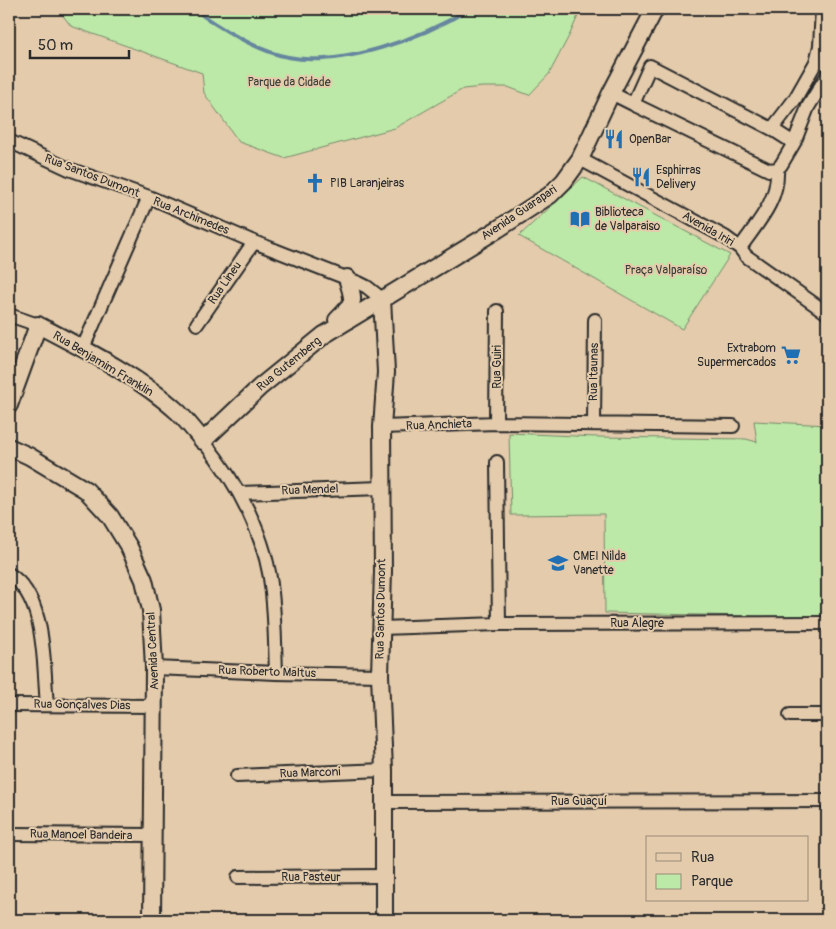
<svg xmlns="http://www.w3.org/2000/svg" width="836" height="929" font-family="Pangolin,sans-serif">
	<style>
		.green { fill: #bce9a7; stroke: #748a69 }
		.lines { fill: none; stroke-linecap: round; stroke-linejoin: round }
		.stream { stroke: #65869e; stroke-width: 4 }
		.minor-casing { stroke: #2b2b2b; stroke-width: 16 }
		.tertiary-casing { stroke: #2b2b2b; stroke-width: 20 }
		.minor { stroke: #e3cbac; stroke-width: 12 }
		.tertiary { stroke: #e3cbac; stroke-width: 16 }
		.labels { text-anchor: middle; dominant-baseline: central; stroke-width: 4; stroke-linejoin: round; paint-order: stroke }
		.park-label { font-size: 12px; fill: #3a3e37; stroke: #e3cbac }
		.poi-label { font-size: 12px; fill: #2b2b2b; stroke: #e3cbac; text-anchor: start }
		.street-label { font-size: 12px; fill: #2b2b2b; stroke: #e3cbac }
	</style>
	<rect width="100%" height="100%" fill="#e3cbac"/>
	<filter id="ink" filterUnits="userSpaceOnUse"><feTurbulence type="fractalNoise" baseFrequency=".02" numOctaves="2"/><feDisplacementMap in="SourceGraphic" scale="10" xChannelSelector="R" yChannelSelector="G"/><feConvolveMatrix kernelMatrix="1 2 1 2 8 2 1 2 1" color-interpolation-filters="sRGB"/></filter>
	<g filter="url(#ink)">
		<!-- green -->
		<path class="green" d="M58,9h523l-11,25 -21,40 -20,21 -21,-8h-26l-19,2 -68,39 -111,30 -45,-16 -35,-49 -2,-20 -131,-47z
			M583,177l147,78 -48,74 -163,-93z
			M754,421l73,4v191l-30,1 -192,-4 -1,-99 -93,1 -2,-82 87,4 150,2 11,3z"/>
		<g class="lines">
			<!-- stream -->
			<path class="stream" d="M194,9c23,18 66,43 94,48 54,11 136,-20 181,-48"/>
			<defs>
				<path id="minor" d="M816,62l4,-16 2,-37
					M611,93l22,11
					M772,129l23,-30 21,-37 11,1
					M9,141l60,28 80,28 105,45 105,41 8,4 15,12
					M794,143l-22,-14 -122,-63 -17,38 136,66 8,-1 4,-4 13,-22 14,-36 19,-31
					M580,159l145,78 15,11 6,8 81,57
					M740,248c17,-25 39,-47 37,-79
					M9,315l29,10
					M197,324l57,-82
					M83,348l66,-151
					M496,423l1,-112
					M594,424l1,-104
					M382,427l114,-4 237,3
					M203,441c35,42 64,97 69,152 3,26 3,54 4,80
					M497,462l2,162
					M239,493l142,-5
					M9,574c38,24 34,90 38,131
					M381,628l118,-4 328,-1
					M154,668l122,5 104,2
					M9,705l146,1
					M790,715h37
					M237,776l147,-6
					M383,802l444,-1
					M9,834l143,1
					M238,877l146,-1"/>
				<path id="tertiary" d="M382,299l4,73 -4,55 1,144 -3,104 4,95v150
					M337,320c18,-18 18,-17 10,-42
					M9,405l29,-80c46,24 102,52 140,87 9,9 17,19 25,29l57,-54 64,-52 174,-106 52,-34 14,-14 16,-22 31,-66 44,-84
					M9,447l20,9 57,34 24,26 19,31 15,33 7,30 3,58 -2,252"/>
			</defs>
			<!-- minor casing -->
			<use href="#minor" class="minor-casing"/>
			<!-- tertiary casing -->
			<use href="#tertiary" class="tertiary-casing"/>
			<!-- minor -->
			<use href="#minor" class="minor"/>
			<!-- tertiary -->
			<use href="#tertiary" class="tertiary"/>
		</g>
	</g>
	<!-- icons -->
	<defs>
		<symbol id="restaurant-bare" viewBox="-9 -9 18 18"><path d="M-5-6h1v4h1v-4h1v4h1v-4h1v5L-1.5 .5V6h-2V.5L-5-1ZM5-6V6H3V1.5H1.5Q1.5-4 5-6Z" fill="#1f6fb2" stroke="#e3cbac" stroke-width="2.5" paint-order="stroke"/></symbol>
		<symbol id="church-bare" viewBox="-9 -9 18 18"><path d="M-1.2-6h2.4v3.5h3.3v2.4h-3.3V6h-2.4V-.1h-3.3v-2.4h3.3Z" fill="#1f6fb2" stroke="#e3cbac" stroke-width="2.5" paint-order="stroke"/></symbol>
		<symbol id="library-bare" viewBox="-9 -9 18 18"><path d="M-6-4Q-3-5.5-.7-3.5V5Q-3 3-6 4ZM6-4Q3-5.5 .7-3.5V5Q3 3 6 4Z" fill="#1f6fb2" stroke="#e3cbac" stroke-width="2.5" paint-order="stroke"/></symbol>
		<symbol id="supermarket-bare" viewBox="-9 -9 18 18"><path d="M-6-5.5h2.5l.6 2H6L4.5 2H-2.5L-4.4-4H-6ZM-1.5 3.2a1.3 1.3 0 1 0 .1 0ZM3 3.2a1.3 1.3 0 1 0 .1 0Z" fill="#1f6fb2" stroke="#e3cbac" stroke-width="2.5" paint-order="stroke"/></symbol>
		<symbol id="school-bare" viewBox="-9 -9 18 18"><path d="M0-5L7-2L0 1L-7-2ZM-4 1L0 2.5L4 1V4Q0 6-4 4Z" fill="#1f6fb2" stroke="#e3cbac" stroke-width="2.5" paint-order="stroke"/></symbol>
	</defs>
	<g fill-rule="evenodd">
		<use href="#restaurant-bare" x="600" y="125" width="28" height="28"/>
		<use href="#restaurant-bare" x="627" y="163" width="28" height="28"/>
		<use href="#church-bare" x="301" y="169" width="28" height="28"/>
		<use href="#library-bare" x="566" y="205" width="28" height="28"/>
		<use href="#supermarket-bare" x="777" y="341" width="28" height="28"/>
		<use href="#school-bare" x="544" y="549" width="28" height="28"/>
	</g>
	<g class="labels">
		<!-- park labels -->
		<g class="park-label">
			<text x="289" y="82">Parque da Cidade</text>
			<text x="666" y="270">Praça Valparaíso</text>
		</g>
		<!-- poi labels -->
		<g class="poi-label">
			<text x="629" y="139">OpenBar</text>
			<text x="656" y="170">Esphirras<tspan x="656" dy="14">Delivery</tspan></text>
			<text x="330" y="183">PIB Laranjeiras</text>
			<text x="595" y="212">Biblioteca<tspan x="595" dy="14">de Valparaiso</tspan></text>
			<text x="776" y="348" text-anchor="end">Extrabom<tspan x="776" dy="14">Supermercados</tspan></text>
			<text x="573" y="556">CMEI Nilda<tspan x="573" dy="14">Vanette</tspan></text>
		</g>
		<!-- street labels -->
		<g class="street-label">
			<text transform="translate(92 176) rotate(21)">Rua Santos Dumont</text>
			<text transform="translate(519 213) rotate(-34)">Avenida Guarapari</text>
			<text transform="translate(191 216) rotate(22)">Rua Archimedes</text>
			<text transform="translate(708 229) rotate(30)">Avenida Iriri</text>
			<text transform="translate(225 283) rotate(-55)">Rua Lineu</text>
			<text transform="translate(103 364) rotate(31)">Rua Benjamim Franklin</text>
			<text transform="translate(289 364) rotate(-39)">Rua Gutemberg</text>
			<text transform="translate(497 367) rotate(-90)">Rua Guiri</text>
			<text transform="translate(594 372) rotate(-89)">Rua Itaunas</text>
			<text transform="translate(439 425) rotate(-2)">Rua Anchieta</text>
			<text transform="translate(310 490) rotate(-2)">Rua Mendel</text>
			<text transform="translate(381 609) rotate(-89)">Rua Santos Dumont</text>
			<text x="637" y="623">Rua Alegre</text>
			<text transform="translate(153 651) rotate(-93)">Avenida Central</text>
			<text transform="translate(267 672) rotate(2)">Rua Roberto Maltus</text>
			<text transform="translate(82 705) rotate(1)">Rua Gonçalves Dias</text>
			<text transform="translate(310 773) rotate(-2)">Rua Marconi</text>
			<text x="579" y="801">Rua Guaçuí</text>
			<text transform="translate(81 835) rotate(1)">Rua Manoel Bandeira</text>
			<text x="311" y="877">Rua Pasteur</text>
		</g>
	</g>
	<!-- margin -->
	<rect width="836" height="929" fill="none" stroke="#e3cbac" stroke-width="30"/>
	<rect x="15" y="15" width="806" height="899" fill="none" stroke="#2b2b2b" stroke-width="2" filter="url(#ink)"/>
	<!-- legend -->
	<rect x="646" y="836" width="162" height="65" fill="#e3cbac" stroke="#998b78"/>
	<rect x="656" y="853" width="25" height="8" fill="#e3cbac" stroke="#998b78"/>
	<text x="691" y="862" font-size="15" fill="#2b2b2b">Rua</text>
	<rect x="656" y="874" width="25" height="15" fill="#bce9a7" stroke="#998b78"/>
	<text x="691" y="886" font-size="15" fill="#2b2b2b">Parque</text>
	<!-- scale -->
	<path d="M30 50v8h99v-8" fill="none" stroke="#2b2b2b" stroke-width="2.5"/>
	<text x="38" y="50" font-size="15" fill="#2b2b2b" stroke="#e3cbac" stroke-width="4" paint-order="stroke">50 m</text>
</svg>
